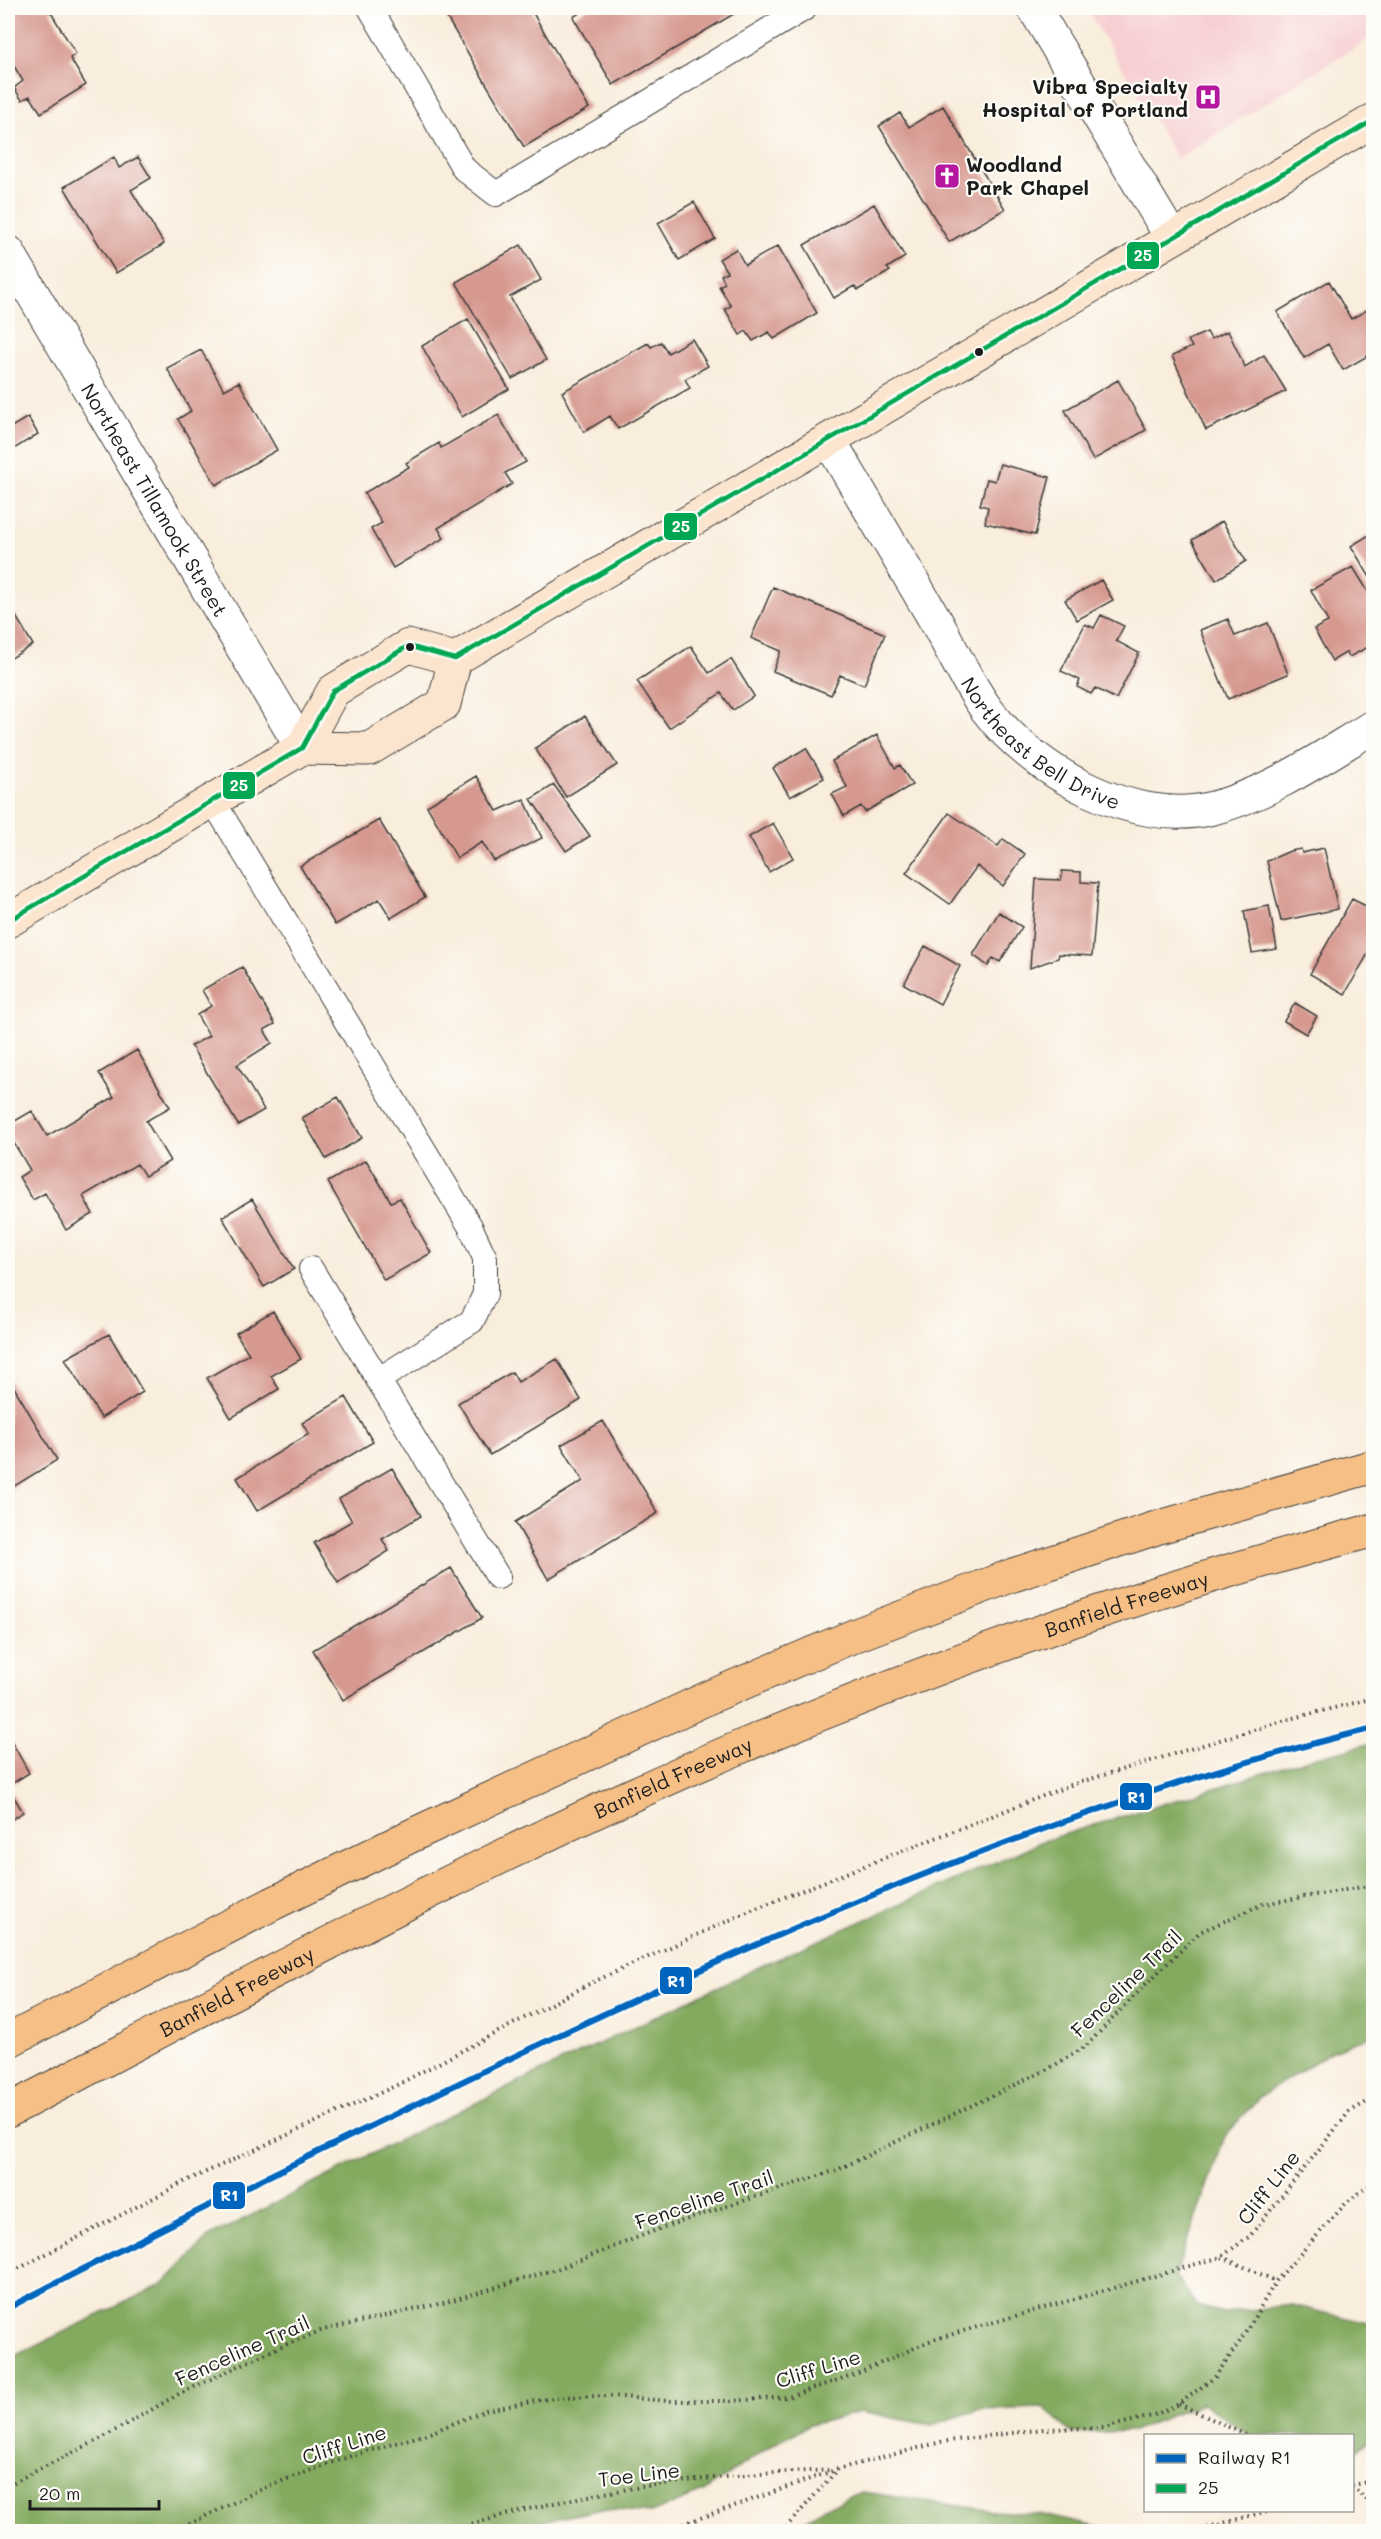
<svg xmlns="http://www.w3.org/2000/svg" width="1381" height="2539" font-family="Mali,sans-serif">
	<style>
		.built { fill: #f7cfd2 }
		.forest { fill: #84aa61; stroke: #50633e; stroke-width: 1.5 }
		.building { fill: #d69990 }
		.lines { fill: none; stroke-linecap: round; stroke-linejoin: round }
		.service-casing { stroke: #3d3b39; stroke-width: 26 }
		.minor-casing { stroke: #3d3b39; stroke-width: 35 }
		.secondary-casing { stroke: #3d3b39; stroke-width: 35 }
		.motorway-casing { stroke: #3d3b39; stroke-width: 35 }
		.path { stroke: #3d3b39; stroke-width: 4; stroke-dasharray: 1.5 4.5; stroke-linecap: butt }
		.service { stroke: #fff; stroke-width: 24 }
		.minor { stroke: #fff; stroke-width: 33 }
		.secondary { stroke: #fbe5cf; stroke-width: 33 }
		.motorway { stroke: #f5bf86; stroke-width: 33 }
		.bus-1-casing { stroke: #fdfcf7; stroke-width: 9 }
		.bus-1 { stroke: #00a651; stroke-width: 4.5 }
		.rail-1-casing { stroke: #fdfcf7; stroke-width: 10 }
		.rail-1 { stroke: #0065bd; stroke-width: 6 }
		.bus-dot { fill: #1c1c1c; stroke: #fdfcf7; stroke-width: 2 }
		.labels { text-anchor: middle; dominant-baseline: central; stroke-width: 4.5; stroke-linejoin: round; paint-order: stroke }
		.poi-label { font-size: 20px; font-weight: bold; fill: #1c1c1c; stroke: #fdfcf7; text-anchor: end }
		.street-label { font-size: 20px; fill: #1c1c1c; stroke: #fdfcf7 }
		.line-badge { stroke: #fdfcf7; stroke-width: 2 }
		.badge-label { font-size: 16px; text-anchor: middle; font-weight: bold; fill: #fff }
	</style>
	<rect width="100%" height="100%" fill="#fdfcf7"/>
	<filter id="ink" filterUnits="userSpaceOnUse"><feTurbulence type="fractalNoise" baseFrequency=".0167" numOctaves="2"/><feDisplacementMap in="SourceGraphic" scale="12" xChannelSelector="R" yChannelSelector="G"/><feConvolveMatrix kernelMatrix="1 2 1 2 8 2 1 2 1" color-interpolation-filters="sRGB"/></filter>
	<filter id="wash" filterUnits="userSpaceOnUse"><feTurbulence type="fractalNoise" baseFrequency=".008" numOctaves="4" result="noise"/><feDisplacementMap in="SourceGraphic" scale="24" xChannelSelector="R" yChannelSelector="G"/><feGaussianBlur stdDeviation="1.35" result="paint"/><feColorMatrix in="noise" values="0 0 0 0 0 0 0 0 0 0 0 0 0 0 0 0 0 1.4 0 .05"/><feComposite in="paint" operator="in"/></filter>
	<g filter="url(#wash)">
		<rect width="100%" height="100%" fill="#f9eddc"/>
		<!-- built -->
		<path class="built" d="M1086,8h287v28l-196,123z"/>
		<!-- forest -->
		<path class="forest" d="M1373,1743v292l-43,17 -69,44 -36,40 -50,140 22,30 27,7 68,-8 81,19v114l-20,16 -1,-18 -103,-1 -47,-32 -69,28 -62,2 -27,-25 -66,2 -46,15 -72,-13 -50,13 -38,20 -69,47 -52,21 -48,-4 -80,16 -14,7 -501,-1v-172l157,-76 43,-46 197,-100 356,-171 282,-125 269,-83z
			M862,2492l132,19 44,3 76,17h-322l30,-23z"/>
		<g id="blocks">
			<!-- building -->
			<path class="building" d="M8,8h48l-6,3 26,43 -6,4 16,27 -45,28 -11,-17 -8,4 -8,-12 9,-7 -15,-25v-5l5,-4 -5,-10z
				M441,8h89l59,100 -65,39z
				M588,8h156l-131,77 -40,-68z
				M943,106l62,103 -56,33 -70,-116 21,-13 9,14z
				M114,157l5,11 19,-11 13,21 -20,12 33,54 -48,29 -52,-86z
				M694,202l21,37 -36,21 -21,-37z
				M874,204l31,53 -18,11 3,3 -32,19 -4,-4 -20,12 -30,-53z
				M521,245l20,35 -31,17 36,63 -34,19 -56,-97z
				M778,246l39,67 -43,26 -5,-7 -16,9 -7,-10 -6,4 -15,-26 6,-3 -12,-20 6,-3 -4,-8 6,-3 -8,-13 17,-10 9,16z
				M1329,281l22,38 23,-13v57l-5,-8 -26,15 -15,-26 -24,14 -27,-46z
				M468,319l41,70 -47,28 -40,-71z
				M1228,331l17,36 19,-12 22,36 -80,39 -34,-74 20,-9 -4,-7 19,-8 4,7z
				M692,339l16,27 -23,13 5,9 -72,41 -8,-13 -26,16 -22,-40 86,-49 3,4 10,-5 7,11z
				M201,350l23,40 15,-8 38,68 -61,35 -38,-66 13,-8 -24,-43z
				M1118,380l28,50 -53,30 -28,-50z
				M498,415l28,47 -21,11 7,11 -74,44 6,10 -51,30 -22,-39 11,-6 -18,-30 45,-26 -3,-4 33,-20 2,5z
				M28,417l10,17 -24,15 -6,-12v-8z
				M1000,464l50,13 -15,58 -50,-12 3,-16 -8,-2 7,-26 8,2z
				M1222,521l24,40 -30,19 -24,-40z
				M1374,532v52l-23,-38z
				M1353,567l21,34v43l-25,13 -2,-5 -15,9 -18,-32 14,-7 -17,-32z
				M1101,580l12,20 -36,20 -12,-20z
				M773,587l112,47 -21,51 -24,-10 -9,20 -58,-24 8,-20 -30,-13z
				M8,603l25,42 -25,15z
				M1101,615l23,11 -8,15 23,12 -23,46 -21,-11 -4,6 -14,-7 3,-7 -19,-9 24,-47 9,4z
				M1228,619l7,17 33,-13 20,51 -60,25 -28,-69z
				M691,646l18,27 22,-14 23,37 -21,14 -12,-17 -52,35 -32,-47z
				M585,716l32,49 -51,32 -31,-49z
				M877,735l18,33 5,-3 12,20 -47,27 -4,-6 -17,10 -12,-22 15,-7 -15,-26z
				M806,748l18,30 -34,19 -17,-29z
				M476,776l21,35 27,-12 18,39 -48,23 -12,-19 -25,16 -30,-52z
				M554,785l36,51 -24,15 -35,-52z
				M949,813l49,33 5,-7 22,15 -22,32 -26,-20 -27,38 -44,-31z
				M379,820l46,77 -34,21 -12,-19 -44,26 -35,-59z
				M773,823l20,35 -24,14 -20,-35z
				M1324,848l14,61 -57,12 -14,-60 23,-10 11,-2 1,4z
				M1062,871l19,1v10l17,1 -6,73 -33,-2 -1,4 -28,10 6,-89 25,1z
				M1352,899l22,11v33l-29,51 -35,-20z
				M1269,906l8,43 -25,4 -8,-42z
				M999,912l23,15 -22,35 -7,-4 -5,8 -15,-11z
				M925,946l35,20 -20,38 -36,-20z
				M242,967l33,57 -11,6 8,13 -35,22 27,45 -26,15 -47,-79 18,-10 -12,-21 14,-9 -9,-16z
				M1295,1003l22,13 -11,18 -22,-13z
				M137,1050l33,57 -24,14 24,40 -25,15 -8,-12 -54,32 10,18 -27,16 -21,-37 -12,7 -14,-23 11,-7 -22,-37v-8l24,-14 15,25 67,-39 -15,-24z
				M338,1097l24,41 -36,21 -24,-41z
				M366,1160l25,42 9,-4 31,55 -47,27 -56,-98z
				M252,1199l42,70 -30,18 -42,-70z
				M273,1311l28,48 -30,17 8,13 -48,29 -24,-40 42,-24 -13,-21z
				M109,1334l34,58 -42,26 -36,-59z
				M557,1359l24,41 -91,55 -32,-52 54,-31 6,10z
				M8,1377l49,83 -49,30z
				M346,1397l27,45 -116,69 -20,-33 72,-44 -7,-11z
				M603,1421l55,92 -110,66 -33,-57 68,-41 -22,-36z
				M392,1468l29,48 -39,23 7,12 -51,32 -24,-40 38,-22 -13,-22z
				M451,1568l31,50 -139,82 -30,-50z
				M8,1735l21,38 -21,13z
				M8,1787l15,25 -15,10z"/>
		</g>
	</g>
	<g filter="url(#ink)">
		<use href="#blocks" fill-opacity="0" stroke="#3d3b39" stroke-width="1.5"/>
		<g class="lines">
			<defs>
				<path id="service" d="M370,8l94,161 32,25 309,-186
					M213,801l257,425 15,32v36l-13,27 -94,59
					M311,1269l187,308"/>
				<g id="minor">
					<path d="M1034,8l138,230"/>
					<path id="s1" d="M8,252l294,496"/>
					<path id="s2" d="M829,440c36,61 72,122 108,183 16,29 31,61 50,87 47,62 147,118 226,98 58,-15 109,-51 161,-82"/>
				</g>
				<path id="secondary" d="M302,748l67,1 75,-45 11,-45
					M8,921l294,-173 31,-57 75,-45 47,13 919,-539"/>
				<g id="motorway">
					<path d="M8,2041l264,-137 147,-72 293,-136 144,-61 157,-60 143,-47 218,-62"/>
					<path id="s3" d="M8,2111c240,-126 480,-256 730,-363 206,-87 419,-161 636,-218"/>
				</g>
			</defs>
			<!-- service casing -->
			<use href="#service" class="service-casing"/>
			<!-- minor casing -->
			<use href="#minor" class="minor-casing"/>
			<!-- secondary casing -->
			<use href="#secondary" class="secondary-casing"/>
			<!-- motorway casing -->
			<use href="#motorway" class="motorway-casing"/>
			<!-- path -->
			<path class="path" d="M1222,2257l54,24
				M8,2274l176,-92 209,-95 198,-104 163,-74 317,-124 215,-65 88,-22
				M1179,2404l69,32
				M8,2485l94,-47 75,-43 100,-47 46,-18 120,-27 117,-35 104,-41 173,-57 213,-102 36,-22 62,-64 52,-50 63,-28 111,-19
				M1352,2485l22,-4
				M1352,2487l22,19
				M173,2532l95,-46 80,-29 82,-24 56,-23 73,-13 53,-1 55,5h63l58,-4 73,-25 71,-32 289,-83 29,-21 99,-124 25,-14
				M449,2532c122,-41 255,-57 383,-62
				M661,2532l177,-63 103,-27 103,-13 60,-1 48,-12 27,-12 36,-27 26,-37 35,-59 71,-79 27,-20
				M782,2532l55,-62
				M1190,2532l81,-22"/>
			<!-- service -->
			<use href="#service" class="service"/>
			<!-- minor -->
			<use href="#minor" class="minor"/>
			<!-- secondary -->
			<use href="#secondary" class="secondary"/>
			<!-- motorway -->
			<use href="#motorway" class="motorway"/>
			<defs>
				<path id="bus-1" d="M8,921l294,-173 31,-57 75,-45 47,13 919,-539"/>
			</defs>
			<!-- bus-1 casing -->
			<use href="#bus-1" class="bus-1-casing"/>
			<!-- bus-1 -->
			<use href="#bus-1" class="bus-1"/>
			<defs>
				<path id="rail-1" d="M8,2308c145,-76 293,-148 441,-220 298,-145 601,-281 925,-360"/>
			</defs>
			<!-- rail-1 casing -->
			<use href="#rail-1" class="rail-1-casing"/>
			<!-- rail-1 -->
			<use href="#rail-1" class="rail-1"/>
		</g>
	</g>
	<!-- icons -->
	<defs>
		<symbol id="hospital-square" viewBox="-11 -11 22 22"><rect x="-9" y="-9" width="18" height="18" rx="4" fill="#b5179e" stroke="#fdfcf7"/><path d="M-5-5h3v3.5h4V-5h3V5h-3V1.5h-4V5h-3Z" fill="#fff"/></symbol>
		<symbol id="church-square" viewBox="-11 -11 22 22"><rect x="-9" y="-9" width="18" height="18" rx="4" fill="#b5179e" stroke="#fdfcf7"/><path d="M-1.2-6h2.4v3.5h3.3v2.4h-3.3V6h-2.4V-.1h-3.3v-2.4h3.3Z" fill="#fff"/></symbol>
	</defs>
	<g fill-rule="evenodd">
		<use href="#hospital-square" x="1193" y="82" width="30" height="30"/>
		<use href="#church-square" x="932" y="161" width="30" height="30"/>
	</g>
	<!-- markers -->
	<g class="bus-dot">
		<circle cx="979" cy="352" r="5"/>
		<circle cx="410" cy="647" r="5"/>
	</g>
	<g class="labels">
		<!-- poi labels -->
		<g class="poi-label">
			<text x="1188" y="86">Vibra Specialty<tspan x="1188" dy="23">Hospital of Portland</tspan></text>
			<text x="966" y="164" text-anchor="start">Woodland<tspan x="966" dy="23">Park Chapel</tspan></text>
		</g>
		<!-- street labels -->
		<g class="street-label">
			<text stroke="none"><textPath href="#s1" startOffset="288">Northeast Tillamook Street</textPath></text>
			<text stroke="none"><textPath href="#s2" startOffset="376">Northeast Bell Drive</textPath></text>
			<text stroke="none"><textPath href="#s3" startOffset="1230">Banfield Freeway</textPath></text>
			<text stroke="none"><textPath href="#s3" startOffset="744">Banfield Freeway</textPath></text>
			<text transform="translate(1126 1983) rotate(-44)">Fenceline Trail</text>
			<text stroke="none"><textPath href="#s3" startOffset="258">Banfield Freeway</textPath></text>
			<text transform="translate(1268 2187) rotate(-52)">Cliff Line</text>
			<text transform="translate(704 2199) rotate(-19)">Fenceline Trail</text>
			<text transform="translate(242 2350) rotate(-24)">Fenceline Trail</text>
			<text transform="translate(818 2368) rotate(-17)">Cliff Line</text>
			<text transform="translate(344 2444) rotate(-18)">Cliff Line</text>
			<text transform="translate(639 2474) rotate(-7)">Toe Line</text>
		</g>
	</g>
	<g class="line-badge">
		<rect x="1126" y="241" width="34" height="29" rx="6" fill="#00a651"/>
		<rect x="663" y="512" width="35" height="29" rx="6" fill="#00a651"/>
		<rect x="222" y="771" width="34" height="29" rx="6" fill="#00a651"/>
		<rect x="1119" y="1782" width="34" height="29" rx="6" fill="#0065bd"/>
		<rect x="659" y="1966" width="34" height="29" rx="6" fill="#0065bd"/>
		<rect x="212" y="2181" width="34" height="29" rx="6" fill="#0065bd"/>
	</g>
	<g class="badge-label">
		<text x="1143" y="261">25</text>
		<text x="681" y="532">25</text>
		<text x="239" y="791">25</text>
		<text x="1136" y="1803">R1</text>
		<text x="676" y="1987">R1</text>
		<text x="229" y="2201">R1</text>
	</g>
	<!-- margin -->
	<rect width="1381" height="2539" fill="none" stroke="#fdfcf7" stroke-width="30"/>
	<!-- legend -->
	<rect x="1144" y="2434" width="210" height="78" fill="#fdfcf7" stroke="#a3a29f" stroke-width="1.5"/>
	<rect x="1156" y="2454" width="30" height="9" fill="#0065bd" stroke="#a3a29f" stroke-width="1.5"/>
	<text x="1198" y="2464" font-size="18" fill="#1c1c1c">Railway R1</text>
	<rect x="1156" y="2484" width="30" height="9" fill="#00a651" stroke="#a3a29f" stroke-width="1.5"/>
	<text x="1198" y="2494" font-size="18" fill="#1c1c1c">25</text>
	<!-- scale -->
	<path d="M30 2500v9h129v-9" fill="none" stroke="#1c1c1c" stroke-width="3"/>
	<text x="39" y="2500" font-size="18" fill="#1c1c1c" stroke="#fdfcf7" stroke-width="4.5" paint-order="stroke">20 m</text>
</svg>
